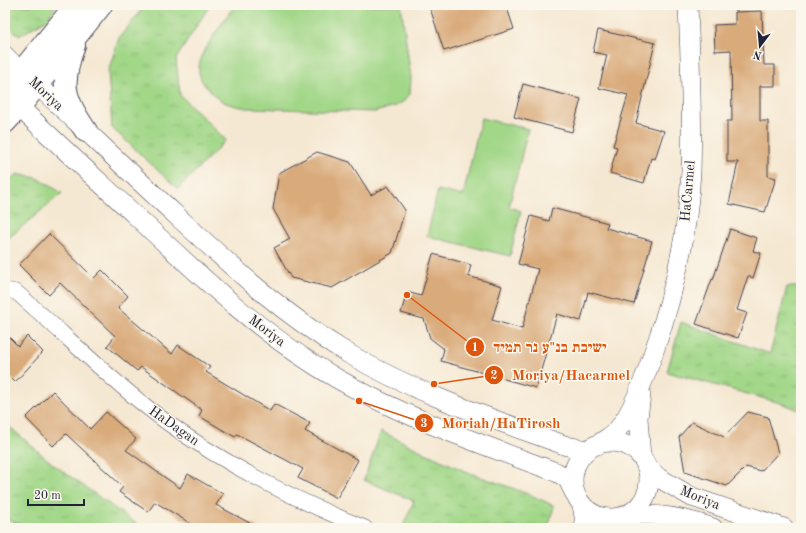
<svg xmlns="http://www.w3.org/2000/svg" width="806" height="533" font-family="'Old Standard TT','Frank Ruhl Libre',serif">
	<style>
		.grass { fill: url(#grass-tufts); stroke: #627c62 }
		.garden { fill: #a2d788; stroke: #627c62 }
		.building { fill: #d9aa7a }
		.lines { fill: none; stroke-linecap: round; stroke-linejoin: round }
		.minor-casing { stroke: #424052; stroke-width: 16 }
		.tertiary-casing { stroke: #424052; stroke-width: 20 }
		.primary-casing { stroke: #424052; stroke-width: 24 }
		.minor { stroke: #fff; stroke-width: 15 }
		.tertiary { stroke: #fff; stroke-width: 19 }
		.primary { stroke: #fff; stroke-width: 22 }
		.labels { text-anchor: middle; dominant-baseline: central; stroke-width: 3; stroke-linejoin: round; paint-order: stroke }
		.street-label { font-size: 14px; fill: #22223b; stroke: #fbf7ec }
		.leader { fill: none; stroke: #de560e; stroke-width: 1.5 }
		.callout-dot { fill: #de560e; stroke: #fbf7ec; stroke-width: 1.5 }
		.mark-label { font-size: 12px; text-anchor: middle; font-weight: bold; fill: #fff }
		.callout-label { font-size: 15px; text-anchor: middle; font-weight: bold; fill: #de560e; stroke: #fbf7ec; stroke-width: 3; stroke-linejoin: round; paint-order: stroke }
	</style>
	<defs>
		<pattern id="grass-tufts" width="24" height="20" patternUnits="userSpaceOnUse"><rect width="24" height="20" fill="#a2d788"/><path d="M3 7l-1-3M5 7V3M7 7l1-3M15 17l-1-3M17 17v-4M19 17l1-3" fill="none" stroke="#8bb876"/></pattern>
	</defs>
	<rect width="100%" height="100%" fill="#fbf7ec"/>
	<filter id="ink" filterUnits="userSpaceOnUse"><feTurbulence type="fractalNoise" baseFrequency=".025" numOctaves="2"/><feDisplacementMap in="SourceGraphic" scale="8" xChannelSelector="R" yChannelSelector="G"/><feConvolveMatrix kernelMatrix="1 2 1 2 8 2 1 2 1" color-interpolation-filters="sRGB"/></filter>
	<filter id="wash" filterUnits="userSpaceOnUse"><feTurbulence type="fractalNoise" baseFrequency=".012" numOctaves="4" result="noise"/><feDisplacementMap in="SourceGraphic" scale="16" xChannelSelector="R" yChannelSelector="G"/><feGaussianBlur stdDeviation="0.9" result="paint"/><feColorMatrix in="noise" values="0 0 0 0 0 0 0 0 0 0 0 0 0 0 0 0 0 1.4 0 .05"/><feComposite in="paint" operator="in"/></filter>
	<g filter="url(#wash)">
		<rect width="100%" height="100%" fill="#f5e8d2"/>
		<!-- grass -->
		<path class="grass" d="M5,5h52l-10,14 -28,17 -14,-14z
			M145,5h65l-34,54 4,36 46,45 -48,49 -66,-61 -4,-57 11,-33z
			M17,174l20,4 25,15 -57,48v-57z
			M787,287h14v124l-17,-7 -117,-32 14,-50 89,32z
			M5,423l48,41 89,64h-111l-26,-9z
			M381,431c28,14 56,28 84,40 30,12 61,20 89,35l-6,22h-146l12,-27 -50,-21z"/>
		<!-- garden -->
		<path class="garden" d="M235,5h166l10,73 -1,16 -6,7 -8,5 -21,6 -128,-4c-17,-3 -27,-5 -38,-18 -6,-6 -10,-12 -10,-21 -1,-15 27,-51 36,-64z
			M481,118l47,11 -19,78 12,4 -11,45 -83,-20 11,-46 25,6z"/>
		<g id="blocks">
			<!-- building -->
			<path class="building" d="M429,5h77l8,24 -70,22z
				M762,11l2,54h11v21h-15v35h8v55l8,2 -11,34 -36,-8 9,-42h-11v-41h5l-1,-71 -16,1 -1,-26 21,-1v-12z
				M598,30l57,13 -19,80 28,8 -9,28 -4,-1 -7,25 -34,-10 7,-26 -4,-1 15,-51 -29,-7 8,-33 -14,-3z
				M523,84l58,15 -9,33 -58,-15z
				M317,152l33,10 21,33 17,-9 17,24 -13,43 -60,35 -41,-10 -17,-30 16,-9 -17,-30 6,-36z
				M552,208l56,15 -2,5 46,13 -18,63 -46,-12 -7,29 -24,-7 -21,74 -95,-27 3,-12 -14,-11 -6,-19 -23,-6 6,-21 14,4 12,-42 38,11 -3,11 34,10 -10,34 30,9 16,-60 -20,-5 13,-48 18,5z
				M730,229l27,9 -4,13 8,2 -8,25 -5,-2 -11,34 10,3 -9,25 -42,-14 16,-45 1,1z
				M49,234l45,44 8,-8 26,26 -10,12 54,46 6,-9 32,22 -4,5 64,39 4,-7 36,19 -5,8 53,29 -21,38 -39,-20 5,-9 -66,-35 -2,3 -36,-21 3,-6 -61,-43 -4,4 -30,-25 8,-10 -55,-53 -11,12 -30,-30z
				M5,333l13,13 9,-10 16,16 -28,30 -10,-10z
				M53,391l37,38 16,-17 30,27 -10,11 54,38 8,-14 35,20 -7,11 43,23h-61l-43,-26 -7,10 -29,-20 4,-5 -57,-53 -13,12 -27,-28z
				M748,412l20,5 10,36 -17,18 -15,-4 -19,19 -42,-14 -6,-35 13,-15 32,15z"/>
		</g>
	</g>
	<g filter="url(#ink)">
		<use href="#blocks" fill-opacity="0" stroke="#424052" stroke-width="1"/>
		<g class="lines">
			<defs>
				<path id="minor" d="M5,53l17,18
					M5,290l11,2c50,43 96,90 149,129 59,43 133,80 200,107"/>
				<path id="tertiary" d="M27,75c50,47 100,95 151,142 55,51 106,98 171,137 68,40 144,65 218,92l20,4
					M9,97c41,40 84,79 126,118 63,59 125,119 201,163 69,40 145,66 220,94l11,6 8,16
					M573 480a38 38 0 1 1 76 0a38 38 0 1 1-76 0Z
					M598,445c4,-4 10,-7 15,-11 16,-13 32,-57 39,-77 21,-59 36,-123 39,-186 2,-55 -1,-111 -3,-166
					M641,457l-3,-39 3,-23
					M646,466l13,12 33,19 92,31
					M582,505l3,17 -1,6
					M624,516c30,-4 61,2 89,12"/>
				<path id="primary" d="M74,45c-14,39 -11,53 12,86
					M5,92l71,-87
					M5,122l14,-15 82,-102"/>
			</defs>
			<!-- minor casing -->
			<use href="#minor" class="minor-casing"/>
			<!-- tertiary casing -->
			<use href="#tertiary" class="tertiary-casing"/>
			<!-- primary casing -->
			<use href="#primary" class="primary-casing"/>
			<!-- minor -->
			<use href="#minor" class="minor"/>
			<!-- tertiary -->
			<use href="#tertiary" class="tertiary"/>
			<!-- primary -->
			<use href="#primary" class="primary"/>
		</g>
	</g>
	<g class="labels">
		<!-- street labels -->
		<g class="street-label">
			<text transform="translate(46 94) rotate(43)">Moriya</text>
			<text transform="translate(688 191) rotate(-85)">HaCarmel</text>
			<text transform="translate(267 331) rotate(37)">Moriya</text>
			<text transform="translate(174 426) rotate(35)">HaDagan</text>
			<text transform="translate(700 498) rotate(22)">Moriya</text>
		</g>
	</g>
	<!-- callouts -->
	<path class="leader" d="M407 295L475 347M434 384L494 375M359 401L424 423"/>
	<g class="callout-dot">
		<circle cx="407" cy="295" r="4"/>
		<circle cx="434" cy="384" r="4"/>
		<circle cx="359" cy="401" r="4"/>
		<circle cx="475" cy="347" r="10"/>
		<circle cx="494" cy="375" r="10"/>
		<circle cx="424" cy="423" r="10"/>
	</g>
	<g class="mark-label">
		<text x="475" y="351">1</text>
		<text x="494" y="379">2</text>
		<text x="424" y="427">3</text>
	</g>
	<g class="callout-label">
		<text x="550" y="352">ישיבת בנ"ע נר תמיד</text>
		<text x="571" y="380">Moriya/Hacarmel</text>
		<text x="501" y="428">Moriah/HaTirosh</text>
	</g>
	<!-- margin -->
	<rect width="806" height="533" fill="none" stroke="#fbf7ec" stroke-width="20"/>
	<!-- north arrow -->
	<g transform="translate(760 46) rotate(196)" stroke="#fbf7ec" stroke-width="3" paint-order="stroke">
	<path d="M0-3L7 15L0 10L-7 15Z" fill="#22223b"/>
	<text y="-6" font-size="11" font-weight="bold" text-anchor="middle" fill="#22223b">N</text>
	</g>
	<!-- scale -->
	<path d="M28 499v6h56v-6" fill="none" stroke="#22223b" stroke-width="2"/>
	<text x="34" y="499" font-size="12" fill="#22223b" stroke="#fbf7ec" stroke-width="3" paint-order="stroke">20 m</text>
</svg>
